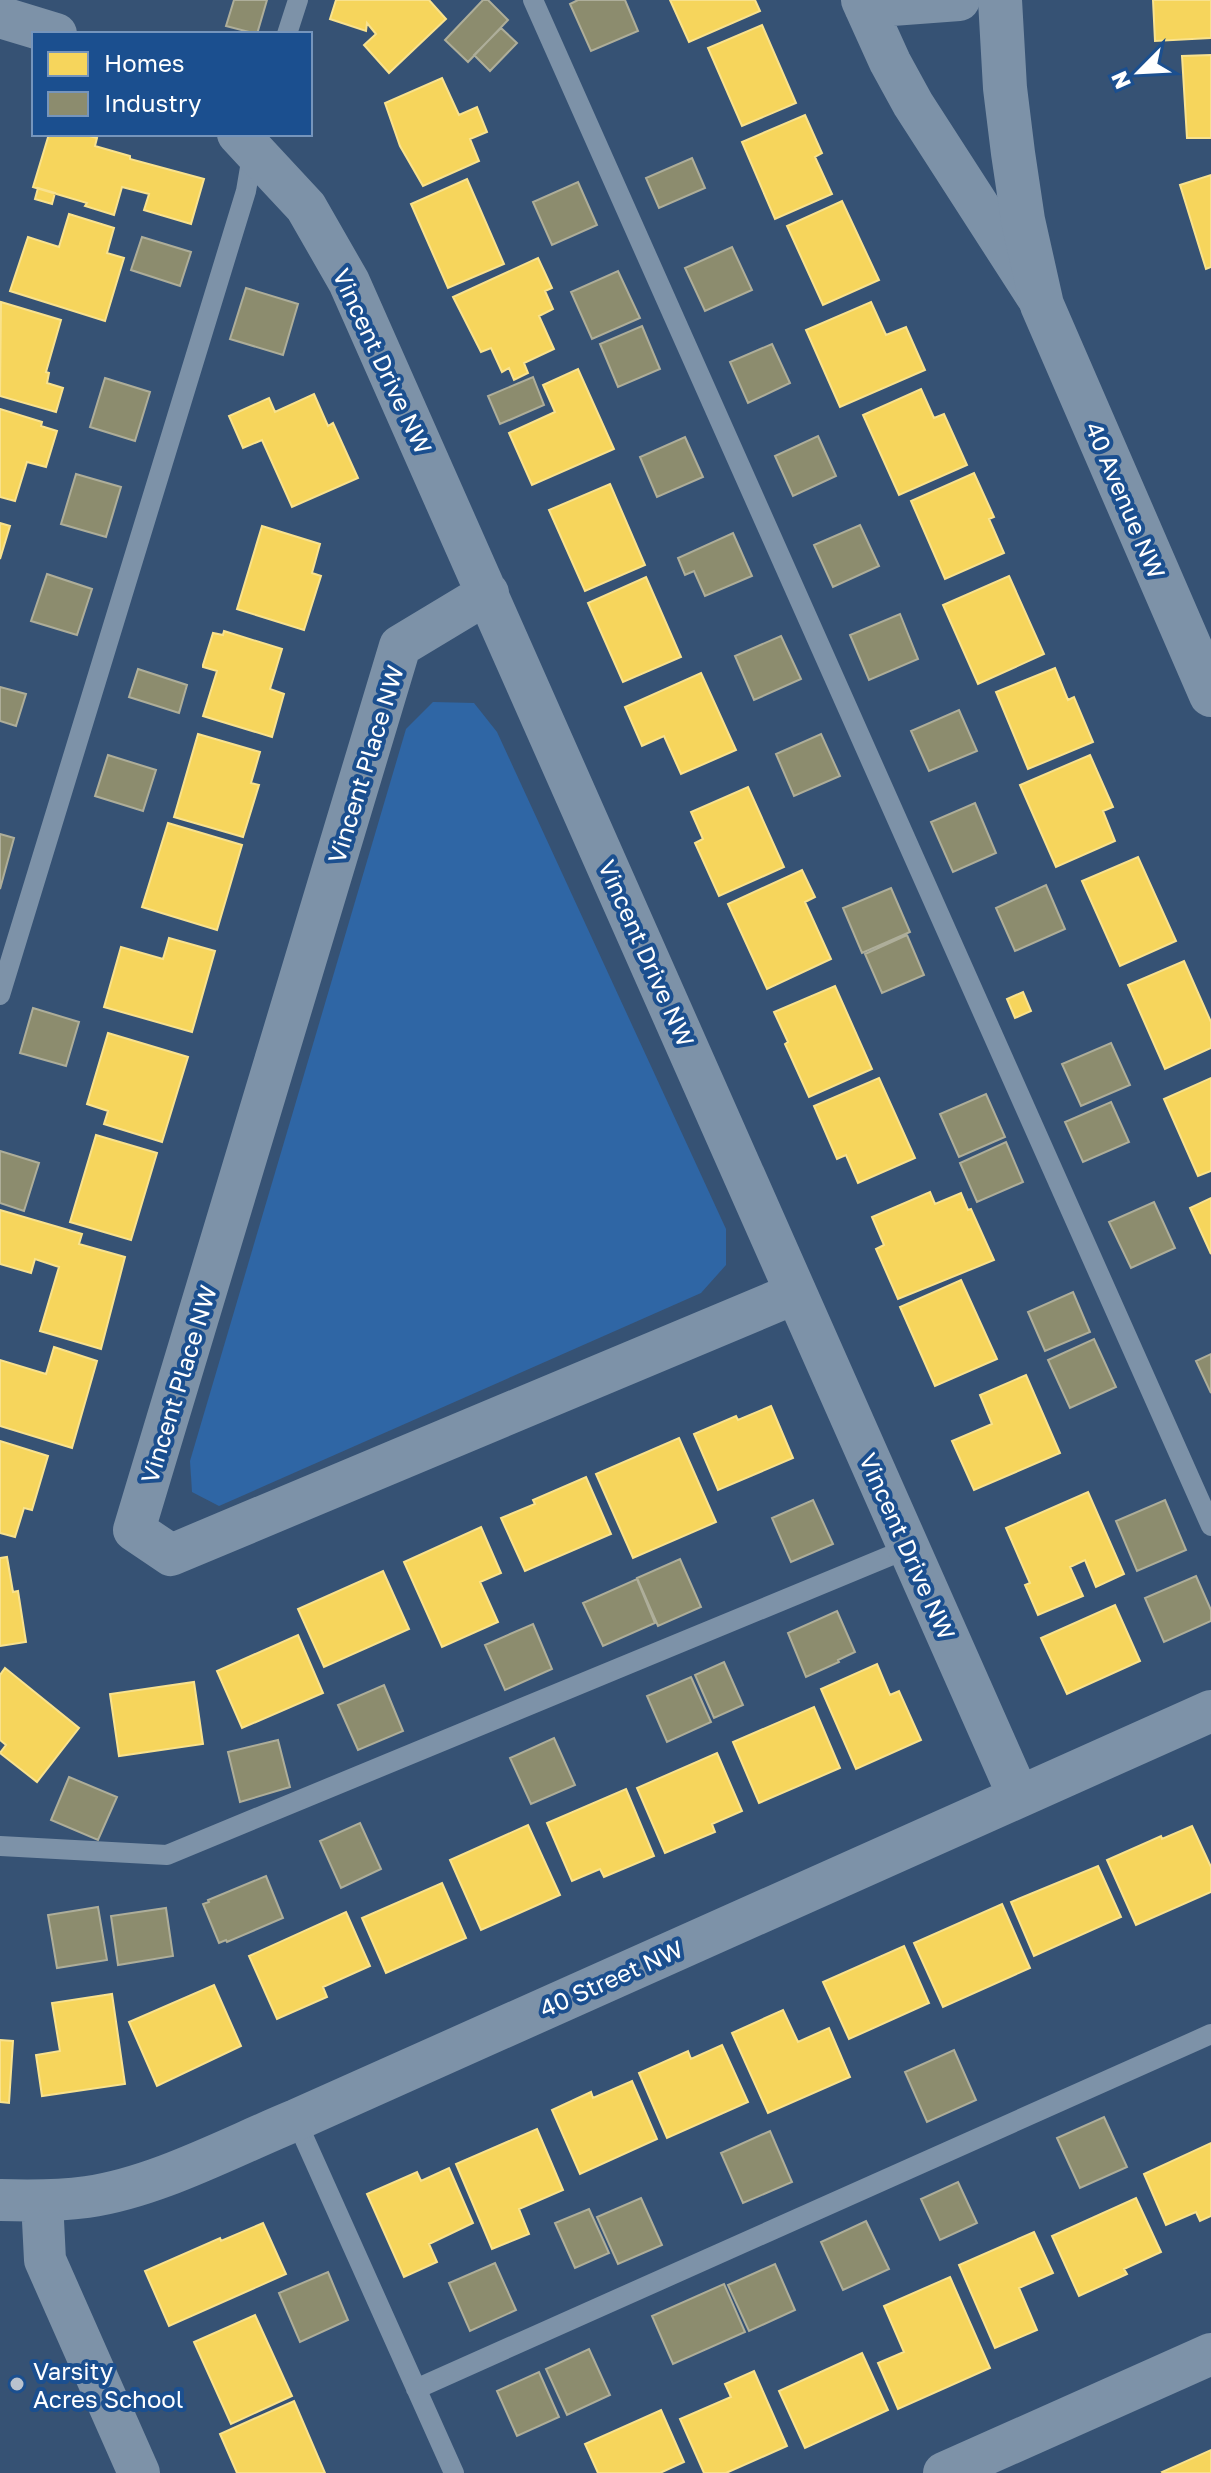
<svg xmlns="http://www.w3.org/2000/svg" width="1211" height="2473" font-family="'Golos Text',sans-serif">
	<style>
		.green { fill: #2f66a5 }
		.homes { fill: #f6d55c; stroke: #f9e28d; stroke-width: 2 }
		.industry { fill: #8c8c6e; stroke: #aeae9a; stroke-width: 2 }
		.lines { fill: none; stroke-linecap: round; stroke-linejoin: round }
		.service { stroke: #7d92a8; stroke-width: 20 }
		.minor { stroke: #7d92a8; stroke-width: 42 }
		.tertiary { stroke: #7d92a8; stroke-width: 44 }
		.poi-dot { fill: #b9c2ce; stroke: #1b4f8f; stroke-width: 3 }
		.labels { text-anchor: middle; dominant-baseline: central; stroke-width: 8; stroke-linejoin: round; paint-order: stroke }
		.street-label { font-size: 24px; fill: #fff; stroke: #1b4f8f }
		.poi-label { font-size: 24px; fill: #fff; stroke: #1b4f8f; text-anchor: start }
	</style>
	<rect width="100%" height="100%" fill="#365274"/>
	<!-- green -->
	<path class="green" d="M433,702l41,1 23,29 229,497v36l-25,28 -482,213 -27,-14 -2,-31 216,-732z"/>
	<!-- homes -->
	<path class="homes" d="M336,0h93l17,19 -57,54 -25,-28 12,-11 -9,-11 -1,8 -36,-12z
		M670,0h85l5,11 -71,31z
		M1153,0h58v38l-56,3z
		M762,25l34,78 -54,23 -34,-78z
		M1211,55v83h-24l-5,-82z
		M442,78l17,37 18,-8 10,25 -17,7 9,22 -56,25 -23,-40 -15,-43z
		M805,115l17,38 -7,4 17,37 -57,25 -33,-77z
		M49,134h33l15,4 -2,8 35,10v3l74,20 -13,45 -47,-14 5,-16 -27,-7 -8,28 -29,-9 2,-3 -54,-16z
		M1211,175v92l-5,2 -26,-84z
		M467,179l37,85 -56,24 -37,-84z
		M38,188l17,5 -3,11 -17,-5z
		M842,201l37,79 -56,25 -36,-79z
		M69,214l45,14 -7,25 17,5 -19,63 -95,-30 18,-54 31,10z
		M538,258l14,30 -7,3 8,18 -14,7 15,33 -30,14 4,10 -14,7 -5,-12 -7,4 -11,-24 -10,4 -28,-55z
		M1,302l60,18 -15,52 3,1 -2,10 16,5 -7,24 -56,-16z
		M871,302l15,33 20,-8 19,43 -85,37 -34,-77z
		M578,369l36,80 -82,36 -23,-52 46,-21 -12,-27z
		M921,389l13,29 10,-4 23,51 -68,30 -36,-80z
		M314,394l14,32 5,-3 25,55 -66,29 -30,-67 -19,8 -14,-32 40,-18 6,14z
		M0,409l42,13 -1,4 16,5 -11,36 -19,-5 -12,39 -15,-4z
		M974,473l20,44 -5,2 15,34 -59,26 -34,-78z
		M610,484l35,81 -60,26 -36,-81z
		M0,523l10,3 -10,33z
		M262,526l58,18 -8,29 9,3 -17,54 -67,-21z
		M1009,576l35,78 -66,30 -35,-79z
		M646,577l35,80 -58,25 -35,-79z
		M224,631l58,18 -12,40 14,5 -12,43 -69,-21 14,-45 -14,-4v-2l10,-32 10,2z
		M1055,668l13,32 6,-3 19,45 -65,27 -32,-77z
		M701,673l35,77 -55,24 -17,-38 -22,10 -17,-39z
		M198,734l62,18 -9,31 8,2 -16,52 -69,-20z
		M1090,755l23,52 -10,4 12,30 -59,26 -36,-82z
		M748,787l36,80 -65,29 -24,-53 8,-4 -12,-27z
		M168,823l74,22 -25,85 -75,-23z
		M1138,857l38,84 -56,25 -38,-85z
		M802,870l13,27 -10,5 26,57 -64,30 -39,-85z
		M169,938l46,13 -23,81 -88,-25 17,-60 42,12z
		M1184,961l27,61v26l-46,21 -37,-84z
		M835,986l37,83 -63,28 -24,-53 3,-2 -14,-30z
		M1023,992l8,19 -16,7 -8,-19z
		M108,1033l80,24 -26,85 -58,-18 4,-13 -21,-7z
		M879,1078l36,80 -57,25 -12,-28 -9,4 -23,-53z
		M1211,1078v93l-13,5 -34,-77z
		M96,1135l61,18 -26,87 -61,-18z
		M930,1192l5,12 26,-11 7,17 3,-1 23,51 -96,39 -22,-50 8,-4 -12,-28z
		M1211,1198v56l-21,-46z
		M0,1210l82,24 -3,10 46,13 -24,92 -61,-18 19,-64 -24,-8 -4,14 -31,-9z
		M961,1280l36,79 -62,27 -35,-79z
		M54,1347l43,14 -25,87 -72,-22v-66l46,14z
		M1026,1375l34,78 -86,37 -22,-49 40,-17 -12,-29z
		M771,1406l22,52 -75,32 -24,-56 42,-18 2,4z
		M679,1438l37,84 -83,36 -37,-84z
		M0,1441l48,15 -16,54 -8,-2 -9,29 -15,-4z
		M586,1477l25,57 -86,37 -24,-53 34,-14 -2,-4z
		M1088,1492l36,82 -28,13 -11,-27 -15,7 13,29 -45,19 -13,-30 5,-2 -24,-55z
		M481,1527l20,46 -21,9 18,40 -56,25 -38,-85z
		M7,1557l6,35 5,-1 8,51 -26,4v-88z
		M383,1571l26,58 -85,38 -26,-58z
		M1115,1605l25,56 -73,33 -26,-56z
		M298,1635l25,58 -81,35 -25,-57z
		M877,1664l13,31 9,-4 22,49 -65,29 -35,-80z
		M5,1668l74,60 -42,54 -37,-29 6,-8 -6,-5v-65z
		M194,1682l9,62 -84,12 -9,-62z
		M814,1707l26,61 -81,35 -26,-61z
		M717,1753l25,58 -30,13 3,8 -50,21 -28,-65z
		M626,1789l28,67 -50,21 -4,-8 -28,12 -25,-58z
		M528,1825l32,70 -79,35 -31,-70z
		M1192,1826l19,41v25l-75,33 -29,-65 54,-24 1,3z
		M1098,1866l23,51 -87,39 -23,-54z
		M442,1883l24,55 -80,35 -24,-55z
		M1002,1904l28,64 -87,39 -29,-64z
		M346,1912l24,54 -47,21 4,10 -50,22 -28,-63z
		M904,1946l25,57 -80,36 -26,-57z
		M214,1985l27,61 -84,40 -28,-64z
		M112,1994l13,90 -83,12 -6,-41 24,-4 -8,-48z
		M783,2010l15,32 31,-14 21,49 -82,36 -36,-80z
		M0,2040l13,1 -4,62 -9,-1z
		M722,2045l26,57 -81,36 -28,-65 49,-22 3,8z
		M632,2081l25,58 -77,35 -28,-64 39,-18 2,6z
		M537,2129l26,61 -44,19 10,25 -37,15 -36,-85z
		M1211,2143v73l-11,5 -4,-9 -30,13 -22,-51z
		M449,2168l24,55 -44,21 8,18 -33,15 -37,-83 50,-22 4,9z
		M1136,2198l25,54 -37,17 3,5 -48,22 -27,-60z
		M263,2223l23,51 -117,52 -24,-55 75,-33 1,3z
		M1034,2232l19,41 -34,15 18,42 -42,18 -36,-83z
		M950,2277l40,91 -92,41 -20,-46 26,-11 -20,-46z
		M255,2315l37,81 -61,28 -37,-82z
		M862,2353l26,57 -83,38 -26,-57z
		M754,2371l33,75 -61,27h-22l-24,-54 51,-22 -6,-13z
		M294,2401l31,72h-88l-17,-39z
		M661,2410l23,52 -24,11h-62l-13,-29z
		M1211,2450v23h-48l-1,-1z"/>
	<!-- industry -->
	<path class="industry" d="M234,0h33l-10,34 -31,-8z
		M483,0h5l20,20 -40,42 -23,-22z
		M578,0h47l13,31 -47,20 -21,-47z
		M501,28l16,15 -27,28 -16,-16z
		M692,158l13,30 -46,20 -13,-30z
		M578,182l19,43 -45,20 -19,-43z
		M142,237l49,15 -11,34 -49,-16z
		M732,247l20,43 -47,21 -20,-43z
		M618,271l22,47 -48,21 -21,-47z
		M246,288l52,16 -15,51 -53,-16z
		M642,326l18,43 -42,18 -18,-43z
		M772,344l18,39 -42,20 -18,-41z
		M533,377l11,28 -44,19 -12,-28z
		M105,378l45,14 -15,49 -45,-14z
		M818,436l18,40 -43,20 -18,-40z
		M685,437l18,40 -46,20 -17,-40z
		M76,474l45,13 -15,50 -45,-13z
		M860,525l19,41 -46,21 -19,-42z
		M733,533l19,43 -47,20 -11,-25 -9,4 -7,-17z
		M47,574l45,15 -15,46 -46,-14z
		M900,614l18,45 -49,21 -19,-45z
		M781,636l20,43 -47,21 -19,-44z
		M138,669l49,16 -8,28 -50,-16z
		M0,687l26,7 -10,32 -16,-5z
		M959,710l18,41 -48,20 -18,-40z
		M821,734l19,42 -46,20 -18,-42z
		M108,755l48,15 -13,41 -48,-15z
		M975,803l21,50 -43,19 -22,-50z
		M0,834l14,4 -14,51z
		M1046,885l19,44 -50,22 -19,-43z
		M891,888l19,44 -48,21 -19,-45z
		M907,935l17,40 -42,18 -17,-39z
		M33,1008l46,14 -13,44 -46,-13z
		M1111,1043l19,42 -49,21 -19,-42z
		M986,1094l19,43 -46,20 -19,-43z
		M1111,1102l18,40 -46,20 -18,-40z
		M1006,1142l17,40 -46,20 -17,-39z
		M0,1151l39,12 -15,48 -24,-8z
		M1154,1202l21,46 -44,20 -22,-46z
		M1073,1292l17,40 -45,19 -17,-39z
		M1094,1339l22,48 -46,21 -22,-48z
		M1211,1354v39l-15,-32z
		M813,1500l20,44 -42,18 -19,-44z
		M1165,1500l21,50 -49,21 -21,-50z
		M680,1559l21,48 -43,19 -21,-48z
		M1196,1576l15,34v11l-47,21 -19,-44z
		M637,1579l18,44 -52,23 -20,-43z
		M837,1611l18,41 -17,8 1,2 -33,15 -18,-44z
		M533,1624l19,45 -47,21 -20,-45z
		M724,1662l19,43 -29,13 -19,-43z
		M691,1677l20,45 -44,20 -20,-46z
		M384,1685l19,46 -45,19 -20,-45z
		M554,1738l21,47 -44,19 -21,-46z
		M278,1740l12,47 -50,15 -12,-50z
		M69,1777l48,20 -19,43 -47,-20z
		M360,1823l21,46 -40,19 -21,-47z
		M266,1876l17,42 -56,24 -1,-2 -7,3 -16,-39 6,-2 -1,-2z
		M98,1907l9,53 -50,8 -9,-53z
		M166,1908l7,48 -55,9 -7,-49z
		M954,2050l22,50 -49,22 -22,-50z
		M1104,2117l23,50 -47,21 -23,-50z
		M770,2131l22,51 -49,21 -22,-50z
		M958,2182l19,41 -37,17 -19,-41z
		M641,2198l21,47 -44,19 -21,-47z
		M589,2209l20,44 -34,15 -20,-45z
		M866,2221l23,48 -46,21 -22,-48z
		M495,2263l21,47 -46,21 -21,-48z
		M775,2264l20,46 -46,21 -21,-46z
		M328,2272l20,48 -48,22 -21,-49z
		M724,2284l21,48 -72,32 -21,-48z
		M589,2349l21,46 -43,20 -21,-46z
		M539,2372l20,45 -42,19 -20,-45z"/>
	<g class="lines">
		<!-- service -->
		<path class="service" d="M533,0l678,1526
			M287,34l11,-34
			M0,995l246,-804 7,-41
			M0,1846l167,9 742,-307
			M296,2120l158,353
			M416,2389l795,-355"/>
		<!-- minor -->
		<path class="minor" d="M862,0l28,62 23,42 125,194
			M865,7l94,-7
			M0,17l56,17
			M238,134l68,73 43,75 669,1513
			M488,593l-88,53 -266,884 37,25 625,-262
			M0,2200c29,1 58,1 87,-3 70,-10 143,-50 209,-77l915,-409
			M42,2201l3,59 94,213
			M944,2473l267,-119"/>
		<!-- tertiary -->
		<path class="tertiary" d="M1000,0l5,88 8,65 10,67 19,85 169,390"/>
	</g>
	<!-- markers -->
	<circle class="poi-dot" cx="17" cy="2384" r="8"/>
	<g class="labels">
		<!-- street labels -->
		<g class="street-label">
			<text transform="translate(383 361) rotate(65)">Vincent Drive NW</text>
			<text transform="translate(1126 500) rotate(67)">40 Avenue NW</text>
			<text transform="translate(365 764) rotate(-73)">Vincent Place NW</text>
			<text transform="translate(647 953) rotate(66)">Vincent Drive NW</text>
			<text transform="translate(178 1384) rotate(-73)">Vincent Place NW</text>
			<text transform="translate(908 1546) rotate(66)">Vincent Drive NW</text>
			<text transform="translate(611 1978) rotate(-24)">40 Street NW</text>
		</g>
		<!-- poi labels -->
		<g class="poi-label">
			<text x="33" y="2370">Varsity<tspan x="33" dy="28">Acres School</tspan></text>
		</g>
	</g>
	<!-- legend -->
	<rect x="32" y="32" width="280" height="104" fill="#1b4f8f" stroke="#7695bc" stroke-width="2"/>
	<rect x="48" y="52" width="40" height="24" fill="#f6d55c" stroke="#7695bc" stroke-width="2"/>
	<text x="104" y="72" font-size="24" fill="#ffffff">Homes</text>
	<rect x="48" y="92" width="40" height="24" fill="#8c8c6e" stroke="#7695bc" stroke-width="2"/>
	<text x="104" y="112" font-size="24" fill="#ffffff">Industry</text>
	<!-- north arrow -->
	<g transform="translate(1139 72) rotate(246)" stroke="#1b4f8f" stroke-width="6" paint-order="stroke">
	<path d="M0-6L14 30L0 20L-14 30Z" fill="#ffffff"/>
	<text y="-12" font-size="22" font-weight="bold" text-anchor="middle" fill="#ffffff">N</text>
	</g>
</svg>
